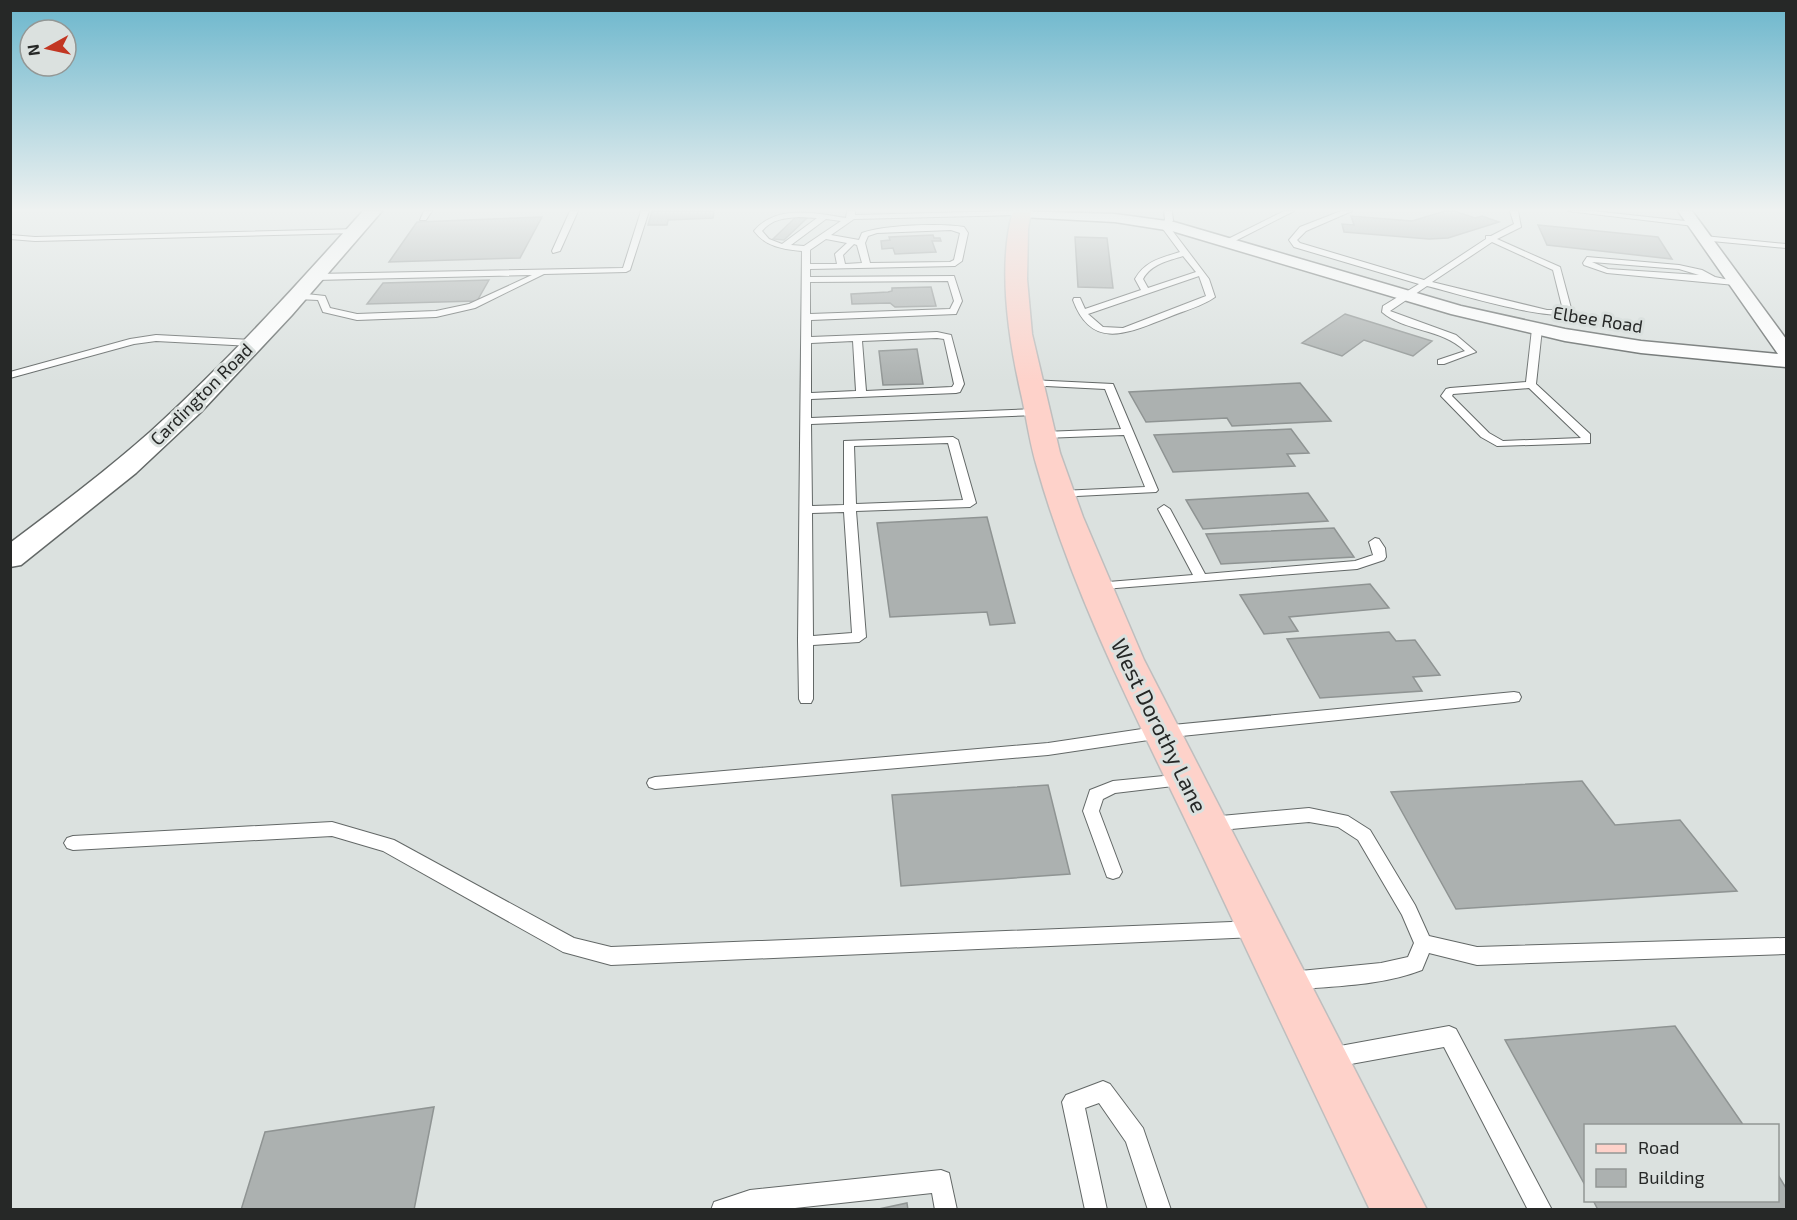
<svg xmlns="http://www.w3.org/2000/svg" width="1797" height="1220" font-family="'Exo 2',sans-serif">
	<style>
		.building { fill: #acb1b0; stroke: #8f9493; stroke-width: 1.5 }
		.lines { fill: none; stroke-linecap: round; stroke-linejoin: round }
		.lane-casing { stroke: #636867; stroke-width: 2 }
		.street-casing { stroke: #636867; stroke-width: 3 }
		.secondary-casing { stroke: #636867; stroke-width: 3 }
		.primary-casing { stroke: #bebebe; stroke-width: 3 }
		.lane { fill: #fff; fill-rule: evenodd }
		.street { fill: #fff; fill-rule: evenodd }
		.secondary { fill: #fff; fill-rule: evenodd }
		.primary { fill: #fed2ca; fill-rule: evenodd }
		.labels { text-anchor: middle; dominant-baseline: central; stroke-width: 6; stroke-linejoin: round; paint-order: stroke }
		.far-street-label { font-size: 18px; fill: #262827; stroke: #dbe1df }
		.street-label { font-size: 22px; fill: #262827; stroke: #dbe1df }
	</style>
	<rect width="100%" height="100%" fill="#dbe1df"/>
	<!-- building -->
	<path class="building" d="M652,211h62l-1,7 -45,2 -1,5h-19z
		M1445,211h9l21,7 7,-2 17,6 -51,16 -19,1 -85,-7 -2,-8 12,1 -3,-9 61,5z
		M542,217l-22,41 -131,4 28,-40z
		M796,217l11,1 -23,22 -11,-1z
		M1538,225l120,12 14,22 -125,-14z
		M933,235l1,3h6l1,3h-9l4,11 -41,2 -2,-6 -11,1 -1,-8 9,-1 -1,-3z
		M1075,237l32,1 6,50 -35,-1z
		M489,280l-12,21 -110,3 16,-21z
		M931,287l5,19 -41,1 -5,-4 -38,1 -1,-10 37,-2 4,-1v-3z
		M1345,314l87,27 -19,15 -49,-16 -22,16 -40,-13z
		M917,349l6,35 -40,1 -4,-34z
		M1300,383l31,38 -99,5 -5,-8 -81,4 -17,-30z
		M1291,429l18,24 -22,1 8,12 -122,6 -19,-37z
		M1308,493l20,28 -125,8 -17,-29z
		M987,517l28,106 -25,2 -3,-13 -97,5 -13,-94z
		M1334,528l20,29 -133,7 -15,-30z
		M1370,584l19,24 -100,9 9,14 -34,3 -24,-39z
		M1389,632l7,9 19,-1 25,35 -27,2 9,14 -102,7 -33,-59z
		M1582,781l33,44 65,-5 57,71 -281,18 -65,-117z
		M1048,785l22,89 -169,12 -9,-91z
		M1675,1026l69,100h-158v61l-81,-147z
		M434,1107l-20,103h-173l24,-78z
		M1778,1175l8,13v22h-188l-5,-10h185z
		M907,1203l1,7h-34z"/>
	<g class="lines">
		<defs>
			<path id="lane" d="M424,211h8l-6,9h-6z
				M570,211h8l-18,40 -7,2 -1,-2z
				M641,211h8l-19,59 -4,2 -82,2 -69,34 -39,9 -79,3 -34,-8 -5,-12 -21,-1 -4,-3 4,-3 28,3 5,12 27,6 79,-3 33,-7 63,-29 -217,5 -4,-3 4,-3 308,-6z
				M847,211h8v4l155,-4 15,2 -4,2 -167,4 -23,16 28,5 3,-7c22,-8 78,-10 102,-6l4,6 -6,28 -7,5 -145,3v8l144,-1 8,25 -6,13 -145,6v17l126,-5 14,3 13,49 -4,8 -4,1 -145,6v19l226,-9 5,3 -5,3 -226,9 1,82 32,-1v-64l109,-4 5,3 18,63 -6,4 -114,4 10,126 -7,5 -46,3v54l-2,4h-10l-2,-4 -1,-58 4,-390c-19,-2 -36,-4 -48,-20 22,-27 62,-18 92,-13zM799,217l18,1 -35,26 -13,-5 -7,-8c10,-12 22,-13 37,-14zM826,219l15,2 -37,25 -13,-1zM951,230l9,3 -6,27 -4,2 -80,1 -5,-20 3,-7 9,-3zM826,239l21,4 -12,11 2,10h-27v-14zM854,244l3,1 5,18 -17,1 -2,-9zM948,281l6,20 -4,8 -140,5v-32zM937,338l7,1 10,45 -2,3 -86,4 -4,-50zM853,341l3,50 -45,2v-50zM948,443l15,57 -107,4 -2,-58zM844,512l8,121 -39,3 -1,-123z
				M1164,211h8l1,10 -5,4 41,54 6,18c-12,9 -32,14 -46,20 -39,15 -77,35 -96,-17l1,-2h6l5,11 56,-19 -6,-11c10,-18 26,-21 45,-27l-20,-27 5,-5zM1183,256l13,16 -48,16 -5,-9c8,-15 25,-18 40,-23zM1199,276l7,20 -83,32 -20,-1 -15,-13z
				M1284,211h10l-63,32 -7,-2z
				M1341,211h11l-46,20 -9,9 3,3 124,37 62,-41v-3h5l23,-12 -4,-13h8l3,16 -24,12 63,28 12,45c-17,12 -120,-20 -145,-26l-37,25 66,24 20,17 -32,12h-6v-4l27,-9c-24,-23 -60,-19 -83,-39l1,-6 36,-22 -125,-37 -5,-7 11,-13zM1492,242l61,28 10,40h-16l-115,-28z
				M1568,211h25l101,11 4,2 -4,2z
				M359,229l1,2 -4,2 -321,8 -25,-2v-4l25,2z
				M1704,236l82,8v4l-85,-8v-4z
				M1587,257l92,8 23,5 13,7 24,5 -4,3 -128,-12 -23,-8 -1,-2zM1592,262l87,7 20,6 -91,-6z
				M1537,326l5,3 -6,55 54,50v9l-93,3 -16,-9 -40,-41 5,-7 4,-1 76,-6 6,-53zM1529,388l52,50 -78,3 -14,-8 -37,-37 1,-2z
				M156,335l96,5 5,3 -5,3 -96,-5 -22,3 -124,34v-6l120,-33z
				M1030,380l83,4 45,106 -2,2 -99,5 -2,-2 2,-2 4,-2 84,-4 -21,-52 -81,3 -5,-3 5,-3 78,-3 -16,-40 -79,-4 -1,-2z
				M1164,505l6,4 35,65 150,-13 18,-6 -4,-13 6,-4 4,1 6,9 1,9 -2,3 -27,9 -266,21 -2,-3 7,-4 97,-8 -35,-66z
				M1514,692l5,1 2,4 -2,4 -5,1 -352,36 -114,17 -393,34 -6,-2 -2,-4 2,-4 6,-2 393,-34 114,-17z
				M1184,774l6,2 2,4 -2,4 -75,9 -12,6 -4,12 23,61 -3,5 -6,2 -6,-2 -24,-66 7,-21 23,-9z
				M1309,808l39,8 22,14 45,75 14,31 48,11 307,-9h2v16l-309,11 -48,-12 -7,17c-41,16 -89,16 -132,20l-7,-3 -3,-6 3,-6 7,-3 91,-9 27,-6 6,-14 -12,-28 -44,-75 -20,-13 -29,-5 -99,9 -6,-2 -2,-5 2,-5 6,-2z
				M332,822l62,18 180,98 37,9 645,-26 7,2 2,6 -2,6 -7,2 -645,28 -48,-13 -180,-101 -51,-15 -259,14 -6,-2 -3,-5 3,-5 6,-2z
				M1449,1026l7,3 96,181h-24l-84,-163 -115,21 -7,-3 -3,-7 3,-7 7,-3z
				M1103,1081l7,3 33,44 28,82h-23l-22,-68 -27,-39 -14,5 22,102h-22l-23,-108 4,-7z
				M941,1170l8,3 8,37h-22l-3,-17 -155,17h-66l3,-8 36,-12z"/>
			<path id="street" d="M1015,211l100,3 59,8 287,84 104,23 76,12 137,13 -100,-143h14l94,128v28l-145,-14 -76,-12 -114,-27 -279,-83 -57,-9 -94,-5 -5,-1z"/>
			<path id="secondary" d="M363,211h19l-90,104 -91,97 -65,61 -115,92 -11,2v-24c48,-36 96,-72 140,-111 76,-69 145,-145 213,-221z"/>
			<path id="primary" d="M1013,211h18l-3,18 -1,50 5,55 28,119 23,64 61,143 283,550h-57c-55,-116 -110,-231 -164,-347 -61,-129 -130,-258 -169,-396 -7,-23 -10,-46 -15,-69 -13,-56 -25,-131 -9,-187z"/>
		</defs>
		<!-- lane casing -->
		<use href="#lane" class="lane-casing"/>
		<!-- street casing -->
		<use href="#street" class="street-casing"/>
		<!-- secondary casing -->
		<use href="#secondary" class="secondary-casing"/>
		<!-- primary casing -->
		<use href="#primary" class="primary-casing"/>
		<!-- lane -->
		<use href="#lane" class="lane"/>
		<!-- street -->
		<use href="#street" class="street"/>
		<!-- secondary -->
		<use href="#secondary" class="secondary"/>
		<!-- primary -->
		<use href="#primary" class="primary"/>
	</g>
	<!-- sky -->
	<linearGradient id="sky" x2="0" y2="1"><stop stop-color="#6bb6cc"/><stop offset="0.55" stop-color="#eff2f1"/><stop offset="1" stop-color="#eff2f1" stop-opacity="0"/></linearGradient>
	<rect width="1797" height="382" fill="url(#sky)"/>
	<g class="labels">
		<!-- far-street labels -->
		<g class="far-street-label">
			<text transform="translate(1598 319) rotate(9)">Elbee Road</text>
			<text transform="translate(201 394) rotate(-45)">Cardington Road</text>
		</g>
		<!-- street labels -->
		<g class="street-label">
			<text transform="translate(1160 725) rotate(64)">West Dorothy Lane</text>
		</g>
	</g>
	<!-- border -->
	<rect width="1797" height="1220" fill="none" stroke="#262827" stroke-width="24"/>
	<!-- legend -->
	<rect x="1584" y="1124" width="195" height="78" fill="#dbe1df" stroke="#939795" stroke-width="1.5"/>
	<rect x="1596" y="1144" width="30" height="9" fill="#fed2ca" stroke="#939795" stroke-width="1.5"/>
	<text x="1638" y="1154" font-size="18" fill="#262827">Road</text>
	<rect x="1596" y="1169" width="30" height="18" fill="#acb1b0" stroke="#939795" stroke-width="1.5"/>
	<text x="1638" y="1184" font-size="18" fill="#262827">Building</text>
	<!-- north arrow -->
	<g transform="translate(48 48) rotate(262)"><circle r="28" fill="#dbe1df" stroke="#939795" stroke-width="1.5"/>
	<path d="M0-4.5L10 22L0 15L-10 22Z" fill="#c23622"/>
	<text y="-9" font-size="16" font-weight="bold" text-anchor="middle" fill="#262827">N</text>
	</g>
</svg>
